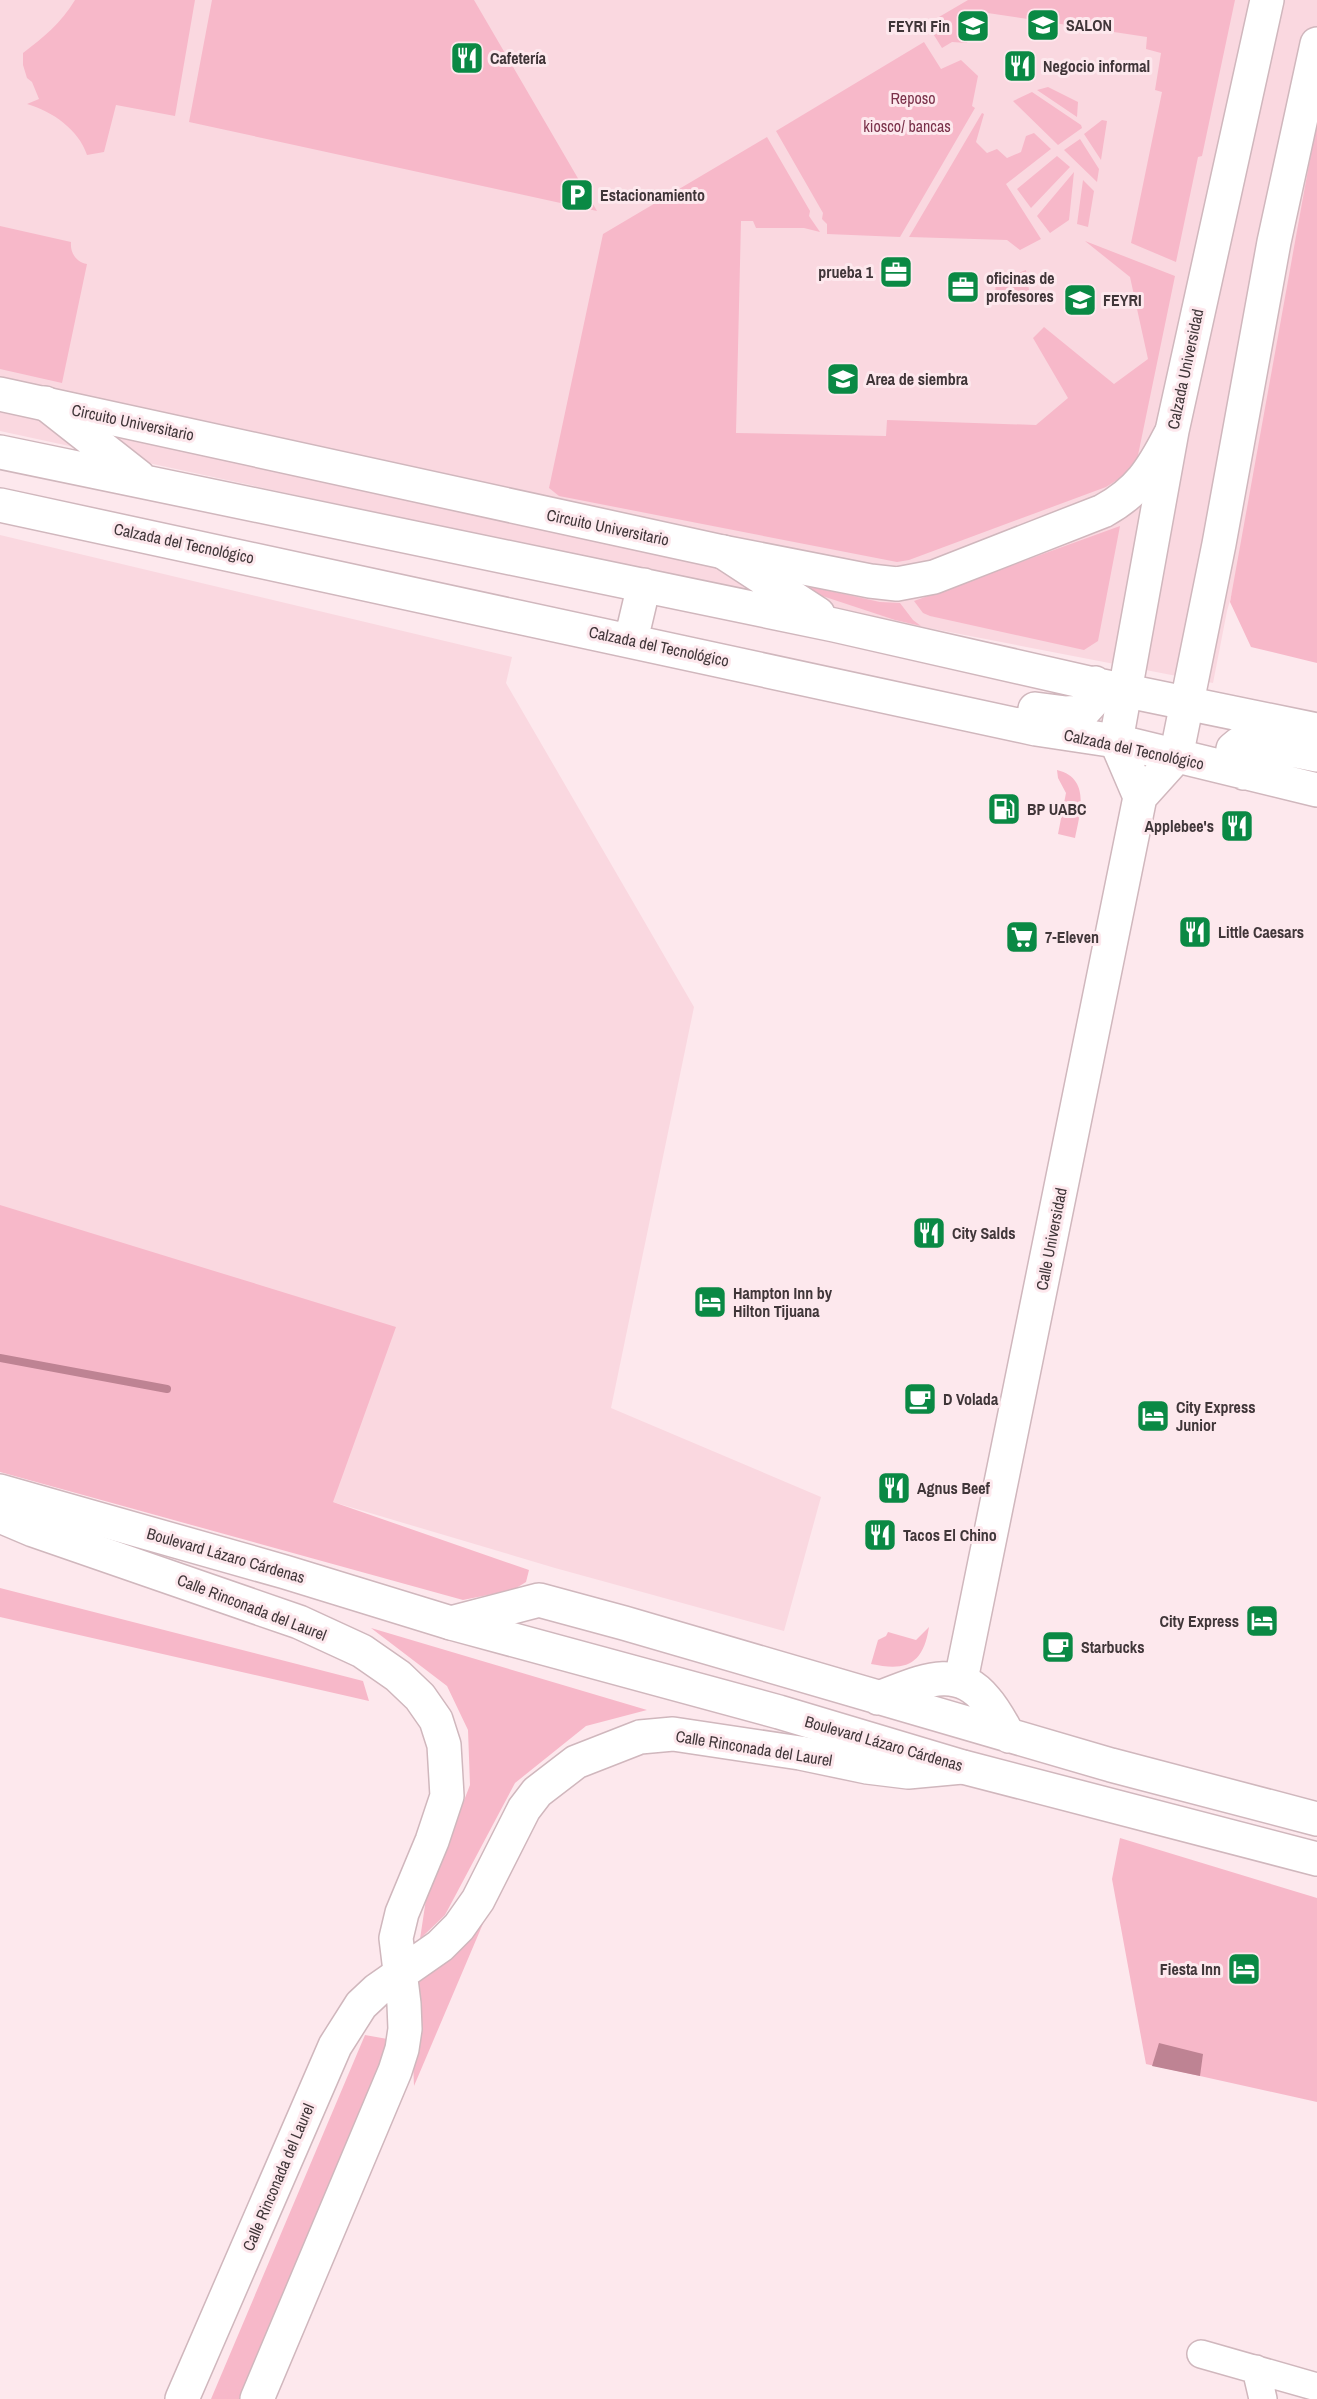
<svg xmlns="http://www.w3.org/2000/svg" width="1317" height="2399" font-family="'Archivo Narrow',sans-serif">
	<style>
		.built { fill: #fad8e0 }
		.green { fill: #f7b8c9 }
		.water { fill: #be8393 }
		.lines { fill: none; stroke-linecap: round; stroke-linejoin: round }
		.stream { stroke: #be8393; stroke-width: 8 }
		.minor-casing { stroke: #d0b7bd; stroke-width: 30 }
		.tertiary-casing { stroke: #d0b7bd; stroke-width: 36 }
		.secondary-casing { stroke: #d0b7bd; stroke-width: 36 }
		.primary-casing { stroke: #d0b7bd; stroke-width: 36 }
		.trunk-casing { stroke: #d0b7bd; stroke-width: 36 }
		.minor { stroke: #fff; stroke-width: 27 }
		.tertiary { stroke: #fff; stroke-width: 33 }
		.secondary { stroke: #fff; stroke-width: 33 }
		.primary { stroke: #fff; stroke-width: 33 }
		.trunk { stroke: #fff; stroke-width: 33 }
		.labels { text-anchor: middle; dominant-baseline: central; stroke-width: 6; stroke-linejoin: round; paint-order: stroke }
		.poi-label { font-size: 16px; font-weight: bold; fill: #403639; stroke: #fde8ed; text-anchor: start }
		.park-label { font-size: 16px; fill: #7a314a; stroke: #fde8ed }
		.street-label { font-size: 16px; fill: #403639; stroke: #fde8ed }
	</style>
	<rect width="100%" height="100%" fill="#fde8ed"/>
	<!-- built -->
	<path class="built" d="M0,0h1317v450l-43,-7 -47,168 -14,72 -295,-57 -349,-72 -569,-123z
		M0,535l512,122 -6,26 188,324 -83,401 210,89 -37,134 -229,-63 -222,-66 -333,-288z"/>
	<!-- green -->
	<path class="green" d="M75,0h120l-20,116 -59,-11 -12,47 -17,3c-8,-25 -35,-44 -60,-51l12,-5 -7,-17 -5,-4 -4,-13v-12c21,-16 38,-30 52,-53z
		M212,0h262l123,211 -408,-89z
		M968,0h267l-33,156 -4,1 -22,105 -45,-19 31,-151 -7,-2 6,-37 -15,-4 1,-12 -173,-26 -7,32 -15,-1 -10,6 -15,-24z
		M924,42l17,27 20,-9 17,16 -6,30 3,2 -75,129 -73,-3v-10l-5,-5 1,-6 -47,-82z
		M1048,87l30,15 -1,15 -40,-27z
		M1032,92l49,33 1,3 -24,17 -45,-44z
		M982,113l2,1 -8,28 11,11 10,-4 10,9 14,-6 5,-16 8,-3 17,16 -45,35 35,55 -21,11 -13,-10 -98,-3z
		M1102,120l5,1 -6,39 -17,-26z
		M1317,120v543l-66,-16 -21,-45z
		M767,137l43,74 -1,5 11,16 -16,-4h-48l-3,-7h-12l-5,212 150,3 1,-16 149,5 32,-27 -35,-60 11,-11 70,57 34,-25 -18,-82 -45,-36 90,35 -38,184 -12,15 -19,12 -197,73 -12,2 -338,-66 -10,-8 54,-254z
		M1080,139l19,30 -2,13 -33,-32z
		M1057,156l13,11 -39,41 -14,-19z
		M1074,172l-5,48 -19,13 -13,-17z
		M1083,180l11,11 -6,36 -11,-3z
		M0,226l71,16c-1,11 5,20 16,22l-25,119 -62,-14z
		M1026,270l5,33 -36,-10 1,-11z
		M1120,526l-22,115 -14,9 -154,-34 -7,-3 -9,-12z
		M794,583l86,19 20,1 13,17 8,6 -26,-6 -103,-34z
		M1057,770c34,8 23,43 18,68l-17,-4 8,-41 -8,-15z
		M0,1205l396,122 -63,175 196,68 -3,12 -13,8 -50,10 -463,-128z
		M0,1588l363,93 6,20 -369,-84z
		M929,1627c-6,39 -24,44 -58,37l7,-24 8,-4 2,-4 28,8z
		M371,1628l276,82 -61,16 -71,57 -70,132 -25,24 6,-40 44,-114 -2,-55 -21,-44z
		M1120,1838l197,60v204l-171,-38 -34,-185z
		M493,1900l-79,186 -1,-24 6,-37 -1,-47z
		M365,2035l28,5 -154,359h-28z"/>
	<!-- water -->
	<path class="water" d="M1159,2043l44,11 -3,22 -48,-10z"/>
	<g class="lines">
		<!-- stream -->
		<path class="stream" d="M0,1358l167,31"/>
		<defs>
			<path id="minor" d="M1201,2354l116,33
				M1256,2369l7,30"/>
			<path id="tertiary" d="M0,394l723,158 147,29 27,3 37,-7 169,-66c36,-20 49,-41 67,-76
				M1116,741l24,56
				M0,1516l33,14 266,92 63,29 36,25 22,21 16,23 8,25 3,51 -15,45 -30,72 -6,25 8,66 1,25 -3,20 -7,22 -138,328
				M961,1680l179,-883 36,-40
				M182,2399l153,-353 26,-41 16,-15 63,-44 19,-19 19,-27 46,-91 13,-17 39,-30 64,-25 33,-3 127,19 67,14 41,5 54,-5"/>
			<path id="secondary" d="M1116,741l56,-310 95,-431
				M1176,757l43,-213 55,-302 43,-198
				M451,1623l88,-23 85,23 487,142 206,54
				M878,1698c38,-13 77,-37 108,2 9,10 16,24 23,36"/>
			<path id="primary" d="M45,403l94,74
				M0,452l834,173 264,60 219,45
				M0,505l1036,224 80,12 201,49
				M723,552l95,62
				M631,640l13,-55
				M1035,709l31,4 17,-1 10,-11 2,-18
				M1244,773l-12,-18 1,-6 6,-5 8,-3 70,14"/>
			<path id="trunk" d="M0,1491l285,81 166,51 328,89 184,55 354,92"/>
		</defs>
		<!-- minor casing -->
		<use href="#minor" class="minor-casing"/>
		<!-- tertiary casing -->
		<use href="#tertiary" class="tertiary-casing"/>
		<!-- secondary casing -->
		<use href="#secondary" class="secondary-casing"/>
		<!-- primary casing -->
		<use href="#primary" class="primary-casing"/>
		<!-- trunk casing -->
		<use href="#trunk" class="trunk-casing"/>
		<!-- minor -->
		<use href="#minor" class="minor"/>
		<!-- tertiary -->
		<use href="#tertiary" class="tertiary"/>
		<!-- secondary -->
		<use href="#secondary" class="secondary"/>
		<!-- primary -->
		<use href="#primary" class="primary"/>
		<!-- trunk -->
		<use href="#trunk" class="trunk"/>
	</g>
	<!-- icons -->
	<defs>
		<symbol id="university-square" viewBox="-11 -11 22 22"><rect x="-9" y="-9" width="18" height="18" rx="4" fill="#0a8944" stroke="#fde8ed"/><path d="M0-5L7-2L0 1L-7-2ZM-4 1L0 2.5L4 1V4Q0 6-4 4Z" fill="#fff"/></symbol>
		<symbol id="school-square" viewBox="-11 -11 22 22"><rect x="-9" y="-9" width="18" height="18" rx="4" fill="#0a8944" stroke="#fde8ed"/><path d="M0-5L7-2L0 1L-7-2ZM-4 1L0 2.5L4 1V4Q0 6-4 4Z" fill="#fff"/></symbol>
		<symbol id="restaurant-square" viewBox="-11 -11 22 22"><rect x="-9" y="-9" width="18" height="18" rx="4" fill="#0a8944" stroke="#fde8ed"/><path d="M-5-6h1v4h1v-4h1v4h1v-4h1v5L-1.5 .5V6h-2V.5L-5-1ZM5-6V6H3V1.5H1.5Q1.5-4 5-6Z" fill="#fff"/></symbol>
		<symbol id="parking-square" viewBox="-11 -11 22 22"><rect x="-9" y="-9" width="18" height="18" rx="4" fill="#0a8944" stroke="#fde8ed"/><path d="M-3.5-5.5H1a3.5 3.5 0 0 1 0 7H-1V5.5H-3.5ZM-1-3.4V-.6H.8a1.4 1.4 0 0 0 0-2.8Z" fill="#fff"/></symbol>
		<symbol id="office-square" viewBox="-11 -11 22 22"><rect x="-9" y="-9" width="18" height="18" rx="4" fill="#0a8944" stroke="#fde8ed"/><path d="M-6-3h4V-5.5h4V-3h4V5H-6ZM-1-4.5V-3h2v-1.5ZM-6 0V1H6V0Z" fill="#fff"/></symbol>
		<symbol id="fuel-square" viewBox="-11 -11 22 22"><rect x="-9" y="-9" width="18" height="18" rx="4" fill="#0a8944" stroke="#fde8ed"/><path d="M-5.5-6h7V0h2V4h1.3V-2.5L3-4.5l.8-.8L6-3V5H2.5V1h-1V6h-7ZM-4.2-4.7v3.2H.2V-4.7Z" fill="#fff"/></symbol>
		<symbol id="supermarket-square" viewBox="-11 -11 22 22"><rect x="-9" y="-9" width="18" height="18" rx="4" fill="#0a8944" stroke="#fde8ed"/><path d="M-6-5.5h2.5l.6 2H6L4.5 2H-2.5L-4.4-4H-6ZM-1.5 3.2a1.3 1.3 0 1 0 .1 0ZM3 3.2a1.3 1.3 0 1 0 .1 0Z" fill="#fff"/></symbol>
		<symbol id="hotel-square" viewBox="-11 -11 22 22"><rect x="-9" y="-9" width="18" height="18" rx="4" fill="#0a8944" stroke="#fde8ed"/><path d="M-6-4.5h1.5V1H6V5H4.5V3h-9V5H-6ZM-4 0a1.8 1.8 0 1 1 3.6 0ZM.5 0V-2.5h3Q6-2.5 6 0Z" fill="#fff"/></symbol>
		<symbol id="cafe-square" viewBox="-11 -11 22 22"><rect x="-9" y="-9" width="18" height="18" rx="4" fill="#0a8944" stroke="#fde8ed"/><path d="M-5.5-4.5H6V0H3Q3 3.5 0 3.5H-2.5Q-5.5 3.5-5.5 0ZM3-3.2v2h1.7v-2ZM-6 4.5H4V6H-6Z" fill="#fff"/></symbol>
	</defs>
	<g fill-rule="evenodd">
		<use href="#university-square" x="1024" y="6" width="38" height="38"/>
		<use href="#school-square" x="954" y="7" width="38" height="38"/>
		<use href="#restaurant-square" x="448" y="39" width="38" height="38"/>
		<use href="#restaurant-square" x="1001" y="47" width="38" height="38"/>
		<use href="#parking-square" x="558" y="176" width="38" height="38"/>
		<use href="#office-square" x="877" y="253" width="38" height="38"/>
		<use href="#office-square" x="944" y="268" width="38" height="38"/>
		<use href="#university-square" x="1061" y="281" width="38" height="38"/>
		<use href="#school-square" x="824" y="360" width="38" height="38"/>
		<use href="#fuel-square" x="985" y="790" width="38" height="38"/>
		<use href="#restaurant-square" x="1218" y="807" width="38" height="38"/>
		<use href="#restaurant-square" x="1176" y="913" width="38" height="38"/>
		<use href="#supermarket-square" x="1003" y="918" width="38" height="38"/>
		<use href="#restaurant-square" x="910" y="1214" width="38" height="38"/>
		<use href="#hotel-square" x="691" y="1283" width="38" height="38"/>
		<use href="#cafe-square" x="901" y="1380" width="38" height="38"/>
		<use href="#hotel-square" x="1134" y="1397" width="38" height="38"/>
		<use href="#restaurant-square" x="875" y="1469" width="38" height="38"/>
		<use href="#restaurant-square" x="861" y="1516" width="38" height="38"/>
		<use href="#hotel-square" x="1243" y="1602" width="38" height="38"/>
		<use href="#cafe-square" x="1039" y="1628" width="38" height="38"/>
		<use href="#hotel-square" x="1225" y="1950" width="38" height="38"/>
	</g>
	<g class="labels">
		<!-- poi labels -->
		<g class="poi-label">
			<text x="1066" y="25">SALON</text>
			<text x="950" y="26" text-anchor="end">FEYRI Fin</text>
			<text x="490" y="58">Cafetería</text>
			<text x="1043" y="66">Negocio informal</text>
			<text x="600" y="195">Estacionamiento</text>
			<text x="873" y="272" text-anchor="end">prueba 1</text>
			<text x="986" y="278">oficinas de<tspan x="986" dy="18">profesores</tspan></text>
			<text x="1103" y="300">FEYRI</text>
			<text x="866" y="379">Area de siembra</text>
			<text x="1027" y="809">BP UABC</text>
			<text x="1214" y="826" text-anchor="end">Applebee's</text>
			<text x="1218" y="932">Little Caesars</text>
			<text x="1045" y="937">7-Eleven</text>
			<text x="952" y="1233">City Salds</text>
			<text x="733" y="1293">Hampton Inn by<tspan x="733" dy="18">Hilton Tijuana</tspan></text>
			<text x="943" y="1399">D Volada</text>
			<text x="1176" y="1407">City Express<tspan x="1176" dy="18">Junior</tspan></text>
			<text x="917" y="1488">Agnus Beef</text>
			<text x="903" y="1535">Tacos El Chino</text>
			<text x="1239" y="1621" text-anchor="end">City Express</text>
			<text x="1081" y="1647">Starbucks</text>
			<text x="1221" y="1969" text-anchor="end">Fiesta Inn</text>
		</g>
		<!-- park labels -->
		<g class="park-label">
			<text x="913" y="98">Reposo</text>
			<text x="907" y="126">kiosco/ bancas</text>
		</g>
		<!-- street labels -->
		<g class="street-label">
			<text transform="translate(1185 369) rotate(-78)">Calzada Universidad</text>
			<text transform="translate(133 422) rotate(12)">Circuito Universitario</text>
			<text transform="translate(608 527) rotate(12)">Circuito Universitario</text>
			<text transform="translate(184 543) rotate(12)">Calzada del Tecnológico</text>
			<text transform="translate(659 646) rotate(12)">Calzada del Tecnológico</text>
			<text transform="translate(1134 749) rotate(12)">Calzada del Tecnológico</text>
			<text transform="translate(1051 1239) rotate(-79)">Calle Universidad</text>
			<text transform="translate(226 1555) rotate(16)">Boulevard Lázaro Cárdenas</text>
			<text transform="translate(252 1607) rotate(21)">Calle Rinconada del Laurel</text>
			<text transform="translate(884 1743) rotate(16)">Boulevard Lázaro Cárdenas</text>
			<text transform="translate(754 1748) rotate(9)">Calle Rinconada del Laurel</text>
			<text transform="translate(278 2177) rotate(-67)">Calle Rinconada del Laurel</text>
		</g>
	</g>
</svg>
